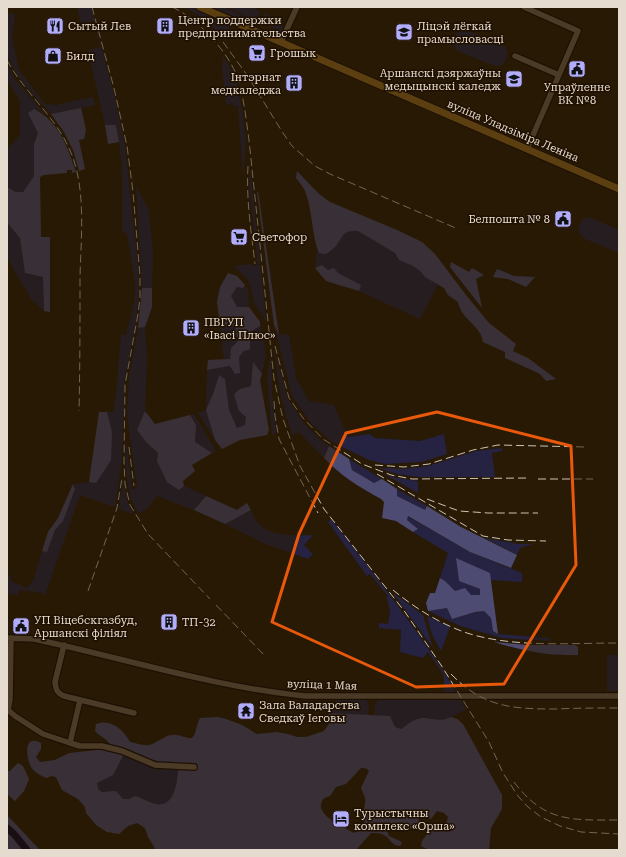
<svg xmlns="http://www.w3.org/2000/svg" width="626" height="857" font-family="'Roboto Serif',serif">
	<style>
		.green { fill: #252242 }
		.forest { fill: #4e4b72; fill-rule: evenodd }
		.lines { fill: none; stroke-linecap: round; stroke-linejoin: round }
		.river { stroke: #07021f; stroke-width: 7 }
		.minor-casing { stroke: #110500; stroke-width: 8 }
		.major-casing { stroke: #110500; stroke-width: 9 }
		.minor { stroke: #76644e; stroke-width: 5.5 }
		.major { stroke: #9b6e1f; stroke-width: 7 }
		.rail { stroke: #cdc2b5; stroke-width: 1; stroke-dasharray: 8 4; stroke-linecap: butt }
		.marked { fill: none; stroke: #e8590c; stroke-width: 3; stroke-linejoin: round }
		.labels { text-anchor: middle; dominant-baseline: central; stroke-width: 3; stroke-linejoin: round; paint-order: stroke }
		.poi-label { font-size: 11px; fill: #e6dbcf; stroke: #1f1000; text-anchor: start }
		.street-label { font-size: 11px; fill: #e6dbcf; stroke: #1f1000 }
	</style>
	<rect width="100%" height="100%" fill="#281a05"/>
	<!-- green -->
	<path class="green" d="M77,7h14l24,91 10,49 13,117 1,26 -3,31 -11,59 -3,79 -7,48 -35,-12 -35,100 -7,-3 -19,-2 -1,5 -11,-1v-21l3,3 1,5 16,7 6,-7 9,-30 5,1 8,-22 8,-9 12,-32 -2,-5 16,-2 7,1 16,-51 -5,-20h6l3,-18 5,-59h5l9,-36v-16l-8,-50 -5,-1v-66l-5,-41h-12l-17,-75 13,-3 -7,-26 -13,3z
		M184,7h11l35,15 -3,18 -27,-24z
		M211,7h12l33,15 -2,2h-3z
		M226,7h25l9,4 -4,10z
		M7,13h5l3,1 -3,24 7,32 26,34 10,1 38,-8 2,8 -44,9c-16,-18 -37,-37 -44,-61 -2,-7 0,-17 0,-25l1,-3z
		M265,13l12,6 2,-2 5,11 -2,4 -21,-10z
		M462,30h4c10,4 29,9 37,15 4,3 5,7 4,11 -1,5 -5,10 -11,10 -4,-1 -37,-14 -39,-16 -7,-8 -3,-17 5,-20z
		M223,56l13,22 7,38 3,27 -3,32 -5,-69 -12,-2 -4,-35z
		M7,62l7,16 31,36 -10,-5 3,24 -4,11v32l-11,16h-7l-9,-5v-38l13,-13v-35l-13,-22z
		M250,167l16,154 -12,-18 -4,-19 -6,-9 -11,-9 19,-2v2l6,-1 -9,-77z
		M136,186l13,25 4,43 -1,34h-10z
		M589,217l30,13v23l-36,-15c-8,-8 -5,-18 6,-21z
		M7,219l1,5 12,14 5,35 18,4 1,34 -12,-11 -25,-42z
		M351,230l7,1 37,22 4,7 14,6 7,5 5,6 13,7 -18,35 -61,-28 2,-6 -23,-12 -10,-3 -6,-5 -7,3 2,-21 2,6 20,-12 4,-8z
		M245,285l3,6 1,16h-12l-6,-11 6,-9 5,1z
		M260,322l6,32 -4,20 -9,-11 -2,23 -11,3 6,28v8l-9,3 -8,-18 -4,-31 -6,-4 -6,19 -7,16 9,30 -17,-27 8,-3 1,-40 23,-4 14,-15 6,-19 10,-6z
		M220,324l15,2 3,15 -7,7 -1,11 -6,1z
		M274,325l5,10 10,-1 7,44 13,23 25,4 14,32 21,-3 6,4 45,3 24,-7 3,20 -25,8 -37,2 -16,-4 -37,-18 -21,-19 -19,-27z
		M145,327l2,31 -2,53 -8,19 10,13 11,10 21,37 5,-4 22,10 -12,14 -37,-14 -11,14 -8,3 -8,-16 -4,-28v-29l6,49 5,-1 -10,-73 2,-38 9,-49z
		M273,344l14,53 15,24 18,19 9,6 -5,12 -25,-26 -7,3 -11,-38z
		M271,354l1,38 4,41 -4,2 -5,-59z
		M194,414l22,37 -4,2 -17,-11 1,-17 -6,-10z
		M502,448v3l-10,2 3,24h-76l-22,-3 -18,-6 25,1 24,-3 48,-15z
		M349,459l33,20 -8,4 -22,-13z
		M384,474l13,4 21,3v12z
		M123,477l4,24 6,13 -14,-5z
		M397,489l30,17 -2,4 -28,-14z
		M251,510c2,5 4,10 8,14 10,12 39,12 54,11l-9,10 9,9 -5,5 -40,-14 -43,-21z
		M407,516l63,36 52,21v9l-32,-2 -34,-22 3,23 21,8v6c-8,0 -18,0 -25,-4 -6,-4 -9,-10 -15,-13l8,-25 -35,-21 5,-3 -11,-9z
		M331,519c44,56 89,113 126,174l-13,-1v-16l-2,-4 -14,-20 -5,6 -23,-6 1,-22 -22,-2v-5l9,1 2,-13 -3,-13 1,-2 -18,-22 -3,2 -39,-54z
		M485,538l34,6h14l-13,4 -3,7z
		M392,592l31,23 10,33z
		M447,608l5,11 23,-7 9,-1 7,7 2,13 5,3 52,4v3l-48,-3 -42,-12 -32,-15z
		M427,616l23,11 -9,24 -9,-16z
		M607,655h12v36h-12z
		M460,698l6,11 -22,12 -27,-2 -16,10 -6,-2 -5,-11h-16l1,-12 5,-5z
		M365,699l4,6 -1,11 -39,-3 6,-5 1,-8z
		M129,751l14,7 35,8c0,10 -3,37 -15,39 -8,1 -14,-5 -21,-7 -5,-2 -13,1 -19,1 -6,-9 -17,-5 -25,-10l-1,-6 6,-3 22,-28z"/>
	<!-- forest -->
	<path class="forest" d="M81,108l5,22 -2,9 -5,1 6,29 -6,2 -6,-21 -9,-18 -13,-18z
		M34,109c25,12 34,39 42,63l-4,1v-3h-5v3l-23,2 -4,2 1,60h9v75l-6,-1 -1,-34 -18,-4 -5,-35 -12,-14 -1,-5v-32l9,5h7l11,-16v-32l4,-11 -10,-20z
		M105,125h11l3,17 -11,2z
		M297,171l22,23 11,8 67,28 25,12 13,12 31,41 23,28 27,21 -3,7 15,7 28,21 -10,2 -6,-7 -35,-16v-6l-22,-10c-2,-17 -21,-21 -25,-40l-10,-7 -4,-7 -19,-11 -5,-6 -7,-5 -14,-6 -4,-7 -37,-22c-16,-1 -14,4 -22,15 -3,3 -6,5 -10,8l-7,-1c-8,-20 -6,-42 -14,-62 -2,-5 -6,-9 -9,-13z
		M258,191l21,144 -5,-10 -17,-133z
		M451,262l18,10 3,-4 12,7 -8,4 6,29 -32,-41z
		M322,265l6,5 6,-2 4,5 23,12 -2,6 -33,-10 -11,-13z
		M497,269l17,7 21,1 -9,10 -18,-8 -15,-2z
		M228,273l9,3 8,9 -2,3 -6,-1 -6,9 6,11h12l11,15v4l-10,6v17l-6,2 -5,6 1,16 -5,1 -5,-8 -23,4 1,-10 22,-1 1,-11 7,-7 -3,-15 -15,-2 -3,-22 3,-15z
		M142,288h10v19l-7,20 -7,1z
		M253,362l9,12 -2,6 9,50 -2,5 -27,5 -18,9 -7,-9 -9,-30 7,-16 6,-19 6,4 4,31 8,18 8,-3 1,-8 -7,-6 -5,-17 6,-5 11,-3z
		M145,411l10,13 35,-9 6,10 -1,17 17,11 -20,12 3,6 -12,10 1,5 -5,4 -12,-8 -10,-21 1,-8 -11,-10 -10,-13z
		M99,412h8l5,20 -1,28 -15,23 -7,-1z
		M329,446l20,13 3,11 22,13 8,-4 15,10v7l28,14 2,-4 34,21 56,28 -6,13 -41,-16 -62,-36 -1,4 11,9 -5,3 -17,-11 -14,-3 2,-16 -3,-3c-22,-12 -40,-23 -57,-41z
		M73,484l2,5 -12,32 -8,9 -8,22 -5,-1 6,-19 10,-14z
		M206,496l31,14 10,-7 4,7 -26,14 -31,-14z
		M456,558l34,15 8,61 -5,-3 -2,-13 -7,-7 -9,1 -23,7 -5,-11 -19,3 -2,-8 4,-10h5l5,-15 5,3 10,10 10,-3 6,7h9v-6l-21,-8z
		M494,642l33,3h48l3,2v8c-31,1 -55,-4 -84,-13z
		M329,713l61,3 5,11 6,2c5,-3 10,-8 16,-10 11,-4 21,5 34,-2l6,2 6,5 39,71v14l-11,19 -2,22h-60l-8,-4 1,-5 11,-15h11l3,-5 1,-4 -4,-4 -7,-2 -6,8 -11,-4 -2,2 1,5 -2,5c-5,3 -24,4 -29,3l-1,1 2,5 11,5 2,2 -2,3c-8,-1 -8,-4 -13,-9 -5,-4 -10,-4 -16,-4l-15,17h-200l-8,-13 -3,-9 -8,-5 -9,3 -9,8 -12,-2 -11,-7 -10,-12 -1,-6 -7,-8 -16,-9 -6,-13 -5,-1 -4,2c-6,-2 -12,-5 -16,-11 -5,-9 -8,-34 10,-24v6l-5,8 4,5 15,-2 14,-7 38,-4 3,-5c-4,-6 -11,-8 -15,-13l1,-7c14,-6 28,6 34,18 6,1 13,4 19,3 9,-2 15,-10 24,-10 7,-1 12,4 19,3 5,-5 4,-13 8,-20l18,-1 8,2 16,6 15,9 20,-2 11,2 9,3h9l18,-6 5,-7 -2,-6zM129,751l6,2 9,5 34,8c0,14 -3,42 -22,38 -8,-2 -14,-6 -21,-8l-6,3h-6l-7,-8 -14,1 -4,-3 -1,-6 16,-8 12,-23zM361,768h3l3,1 2,2 -8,17c5,12 5,9 3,21 -1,3 1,6 1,9 0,7 -6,11 -11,15 -10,-6 -35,-16 -33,-29 1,-5 4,-7 9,-8l6,-9 10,-3z
		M18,763l5,3 6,13 -5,12 -9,10 -8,-7v-23h3z
		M7,815l33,35h-33z"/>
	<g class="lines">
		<!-- river -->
		<path class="river" d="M7,828l7,6 13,16"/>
		<defs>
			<path id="minor" d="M524,7l54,24 -51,118
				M281,42l16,-35
				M515,56l44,19
				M7,638l27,1c90,19 179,48 271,57h314
				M64,645l-9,37c1,8 2,11 9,14l70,17
				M7,710h1l2,-10 1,-62
				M8,710l7,6 28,18 27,9 10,3h22l20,5 33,14 39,2
				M70,743l10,-43"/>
			<path id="major" d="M200,7l419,182"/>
		</defs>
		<!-- minor casing -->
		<use href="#minor" class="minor-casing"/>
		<!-- major casing -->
		<use href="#major" class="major-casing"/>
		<!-- minor -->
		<use href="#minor" class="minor"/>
		<!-- major -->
		<use href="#major" class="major"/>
		<!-- rail -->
		<path class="rail" d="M92,7l22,81 13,58 6,46 7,84v22l-2,16 -13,71 -1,76 1,23 5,21 18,29 62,65
			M172,7c25,11 57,45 66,72 6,19 8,40 11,61l25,239 9,40 17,47 24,43 81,103 36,53 48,77 14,31 15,23 10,11 13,10 19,9 21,6 38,2
			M223,42l24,33 36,58 9,13 23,20 15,8 128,55
			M7,60c16,31 46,54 61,86 19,38 13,90 12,131 0,45 0,89 -1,134
			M248,166c-2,32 3,65 7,98
			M275,346l14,52 14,20 20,21 39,25 29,11 21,4 116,-1
			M274,401l1,15 4,23 39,74
			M129,447l5,39
			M375,465l29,2 25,-3 44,-14 25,-5 87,2
			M377,474l106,62 25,4 38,1
			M538,479h55
			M427,499l32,12 29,2h50
			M393,590c22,18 47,34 74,43 47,15 103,10 152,10
			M88,591l29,-83 5,-30
			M216,605l50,52
			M451,674c32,33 60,35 104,35 21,-1 43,-1 64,-1
			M514,782c31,41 58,38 105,38"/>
	</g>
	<!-- marked area -->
	<path d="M0 0H626V857H0ZM437,412l134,34 5,119 -72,119 -88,3 -144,-65 27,-88 47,-101z" fill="#281a05" fill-opacity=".55" fill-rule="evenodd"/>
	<path class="marked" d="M437,412l134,34 5,119 -72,119 -88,3 -144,-65 27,-88 47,-101z"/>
	<!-- icons -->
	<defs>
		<symbol id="restaurant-square" viewBox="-11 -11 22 22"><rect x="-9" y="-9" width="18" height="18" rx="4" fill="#b1adfa" stroke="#1f1000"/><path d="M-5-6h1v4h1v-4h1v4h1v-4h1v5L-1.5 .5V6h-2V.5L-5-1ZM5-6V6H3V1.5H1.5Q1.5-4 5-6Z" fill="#111"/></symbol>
		<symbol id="building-square" viewBox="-11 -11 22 22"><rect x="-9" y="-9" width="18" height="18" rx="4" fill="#b1adfa" stroke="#1f1000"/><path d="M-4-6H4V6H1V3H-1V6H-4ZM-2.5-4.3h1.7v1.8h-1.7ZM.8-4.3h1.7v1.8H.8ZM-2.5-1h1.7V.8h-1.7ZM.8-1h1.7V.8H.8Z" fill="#111"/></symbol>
		<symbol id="university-square" viewBox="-11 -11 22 22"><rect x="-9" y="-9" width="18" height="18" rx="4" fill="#b1adfa" stroke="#1f1000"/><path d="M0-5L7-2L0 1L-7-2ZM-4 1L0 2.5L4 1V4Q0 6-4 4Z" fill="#111"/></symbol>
		<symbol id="supermarket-square" viewBox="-11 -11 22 22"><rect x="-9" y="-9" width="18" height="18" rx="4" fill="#b1adfa" stroke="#1f1000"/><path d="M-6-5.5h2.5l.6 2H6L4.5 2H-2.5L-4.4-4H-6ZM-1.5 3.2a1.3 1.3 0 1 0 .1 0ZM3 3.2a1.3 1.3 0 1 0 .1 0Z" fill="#111"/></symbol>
		<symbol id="shop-square" viewBox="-11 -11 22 22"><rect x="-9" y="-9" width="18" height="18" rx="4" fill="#b1adfa" stroke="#1f1000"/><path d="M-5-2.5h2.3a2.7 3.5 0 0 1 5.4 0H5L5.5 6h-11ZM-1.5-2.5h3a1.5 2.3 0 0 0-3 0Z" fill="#111"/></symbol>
		<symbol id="civic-square" viewBox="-11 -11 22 22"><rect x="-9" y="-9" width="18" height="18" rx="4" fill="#b1adfa" stroke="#1f1000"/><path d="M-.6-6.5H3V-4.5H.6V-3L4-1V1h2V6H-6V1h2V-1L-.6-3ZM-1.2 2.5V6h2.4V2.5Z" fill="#111"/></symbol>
		<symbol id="temple-square" viewBox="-11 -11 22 22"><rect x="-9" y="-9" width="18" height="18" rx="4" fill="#b1adfa" stroke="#1f1000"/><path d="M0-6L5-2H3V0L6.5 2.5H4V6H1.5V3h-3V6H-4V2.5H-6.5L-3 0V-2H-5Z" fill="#111"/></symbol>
		<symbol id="hotel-square" viewBox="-11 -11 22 22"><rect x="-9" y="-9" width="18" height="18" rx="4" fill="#b1adfa" stroke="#1f1000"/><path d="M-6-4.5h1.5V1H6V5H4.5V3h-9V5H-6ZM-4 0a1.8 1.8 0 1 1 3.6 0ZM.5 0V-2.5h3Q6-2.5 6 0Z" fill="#111"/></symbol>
	</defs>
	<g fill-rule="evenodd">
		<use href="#restaurant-square" x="45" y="16" width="20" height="20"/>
		<use href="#building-square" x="155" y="16" width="20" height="20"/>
		<use href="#university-square" x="394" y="22" width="20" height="20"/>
		<use href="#supermarket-square" x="247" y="43" width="20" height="20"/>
		<use href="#shop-square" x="43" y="46" width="20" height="20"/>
		<use href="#civic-square" x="567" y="59" width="20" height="20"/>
		<use href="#university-square" x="504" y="69" width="20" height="20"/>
		<use href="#building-square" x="284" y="73" width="20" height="20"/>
		<use href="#civic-square" x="553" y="209" width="20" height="20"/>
		<use href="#supermarket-square" x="229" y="227" width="20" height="20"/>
		<use href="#building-square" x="181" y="318" width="20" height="20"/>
		<use href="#building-square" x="159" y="612" width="20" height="20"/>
		<use href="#civic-square" x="11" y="616" width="20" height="20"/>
		<use href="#temple-square" x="236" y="701" width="20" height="20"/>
		<use href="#hotel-square" x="331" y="809" width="20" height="20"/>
	</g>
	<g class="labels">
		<!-- poi labels -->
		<g class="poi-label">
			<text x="178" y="20">Центр поддержки<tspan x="178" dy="13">предпринимательства</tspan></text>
			<text x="68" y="26">Сытый Лев</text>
			<text x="417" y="26">Ліцэй лёгкай<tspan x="417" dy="13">прамысловасці</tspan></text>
			<text x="270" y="53">Грошык</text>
			<text x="66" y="56">Билд</text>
			<text x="501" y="73" text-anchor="end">Аршанскі дзяржаўны<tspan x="501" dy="13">медыцынскі каледж</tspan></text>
			<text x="281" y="77" text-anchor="end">Інтэрнат<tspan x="281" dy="13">медкаледжа</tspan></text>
			<text x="577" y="87" text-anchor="middle">Упраўленне<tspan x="577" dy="13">ВК №8</tspan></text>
			<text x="550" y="219" text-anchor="end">Белпошта № 8</text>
			<text x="252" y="237">Светофор</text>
			<text x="204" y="322">ПВГУП<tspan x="204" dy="13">«Івасі Плюс»</tspan></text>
			<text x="34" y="620">УП Віцебскгазбуд,<tspan x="34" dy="13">Аршанскі філіял</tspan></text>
			<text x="182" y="622">ТП-32</text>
			<text x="259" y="705">Зала Валадарства<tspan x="259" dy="13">Сведкаў Іеговы</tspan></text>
			<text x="354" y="813">Турыстычны<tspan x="354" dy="13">комплекс «Орша»</tspan></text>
		</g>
		<!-- street labels -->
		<g class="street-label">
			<text transform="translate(513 131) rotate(23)">вуліца Уладзіміра Леніна</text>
			<text transform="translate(322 685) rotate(2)">вуліца 1 Мая</text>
		</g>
	</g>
	<!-- border -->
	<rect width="626" height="857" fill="none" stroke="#e6dbcf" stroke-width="16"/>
</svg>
